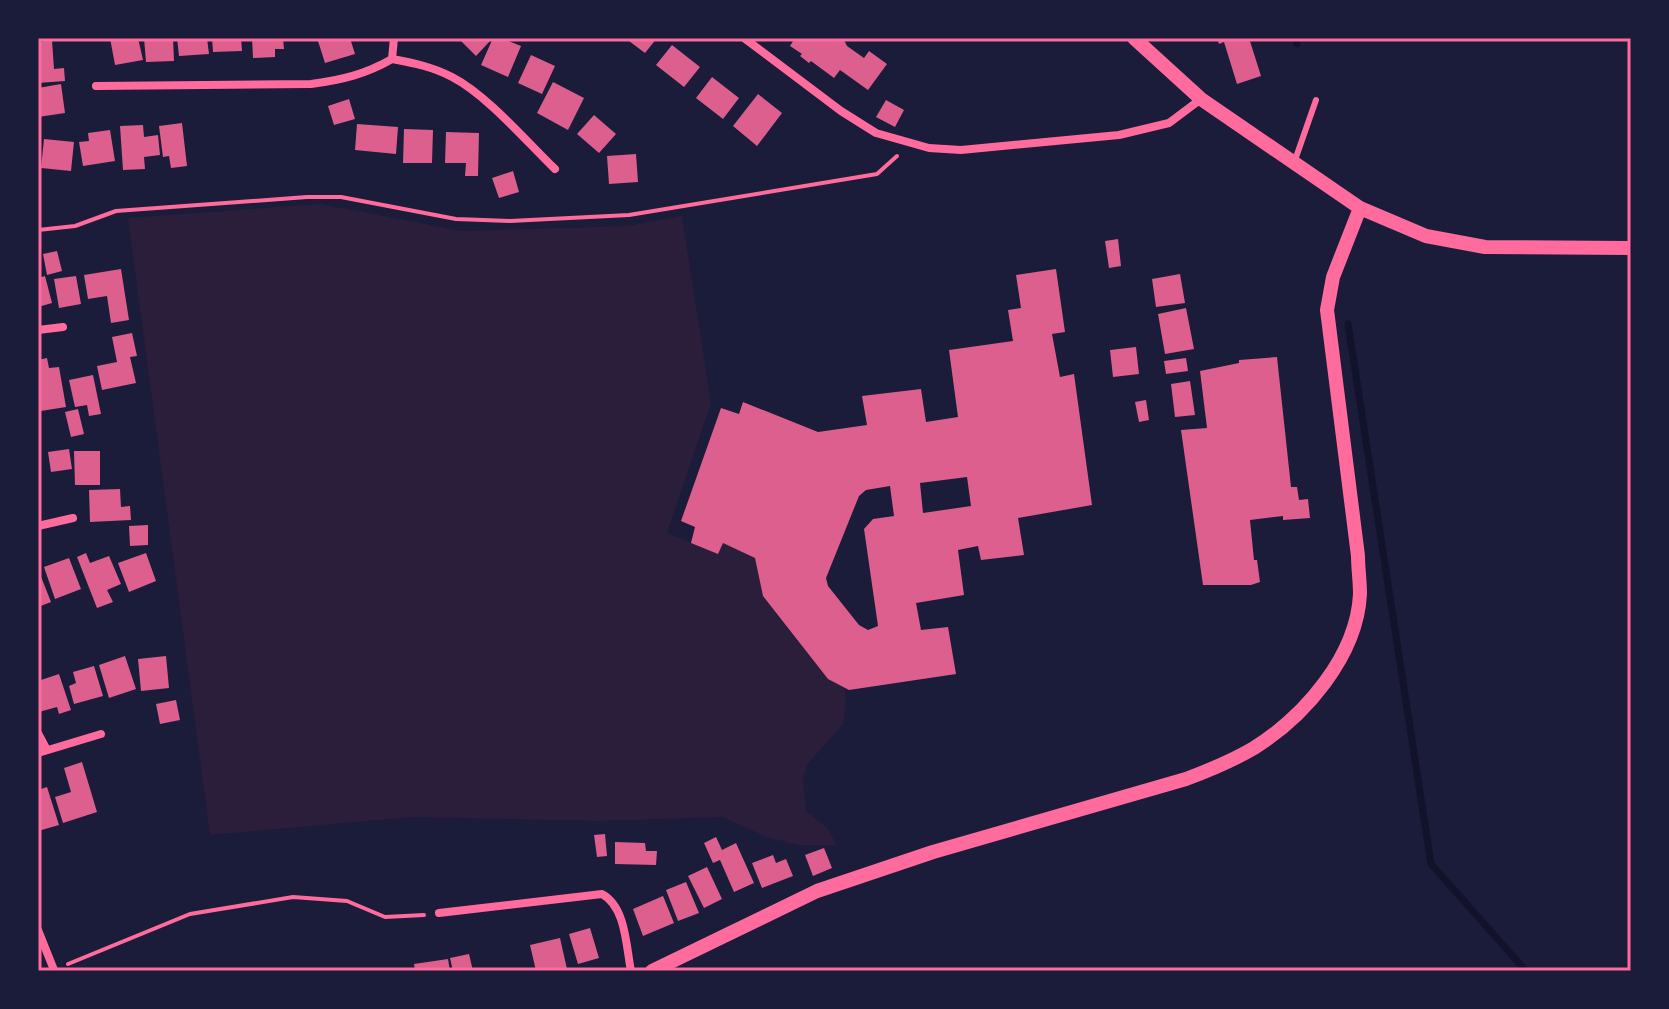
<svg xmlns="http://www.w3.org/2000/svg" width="1669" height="1009" font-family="'Public Sans',sans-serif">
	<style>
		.green { fill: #2a1e3b }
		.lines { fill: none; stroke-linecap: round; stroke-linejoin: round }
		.stream { stroke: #12122b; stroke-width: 7 }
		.building { fill: #dd5f8e; fill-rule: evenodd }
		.path { stroke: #ff6b9d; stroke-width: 4 }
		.service { stroke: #ff6b9d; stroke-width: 6 }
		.minor { stroke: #ff6b9d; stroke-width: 8 }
		.tertiary { stroke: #ff6b9d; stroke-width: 14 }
		.neatline { fill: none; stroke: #ff6b9d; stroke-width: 3 }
	</style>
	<rect width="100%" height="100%" fill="#1b1b3a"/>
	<!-- green -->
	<path class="green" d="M321,204l141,27 165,-5 55,-10 29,187 -44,130 51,20 5,-10 32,15 8,38 65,83 16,8 2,15 -3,22 -36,41 -4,14 3,32 21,17 10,17h-37l-31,-7 -47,-21 -122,4 -187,-4 -203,18 -82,-617z"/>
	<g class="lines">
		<!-- stream -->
		<path class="stream" d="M1296,38l1,6
			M1348,324l83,540 95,107"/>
	</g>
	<!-- building -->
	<path class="building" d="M110,38h28l5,22 -28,5z
		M144,38h29l1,23 -28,1z
		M177,38h30l2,16 -30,2z
		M212,38h29l1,13 -29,1z
		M252,38h31l1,11h-9v8l-22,1z
		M317,38h33l5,16 -30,9z
		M458,38h30l2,3 -14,15z
		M493,38h8l20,8 -13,31 -27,-12z
		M625,38h32l-12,15z
		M795,38h48l4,8 17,12 5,-7 18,13 -19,26 -28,-20 -6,8 -23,-17 -2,2 -9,-7 2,-2 -12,-8z
		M1217,38h32l12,38 -24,8 -13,-42 -5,2z
		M52,40l2,29 10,-1 1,13 -27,2v-41z
		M672,45l28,22 -16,20 -28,-22z
		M531,55l24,11 -13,28 -24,-11z
		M712,77l27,21 -16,21 -27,-21z
		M553,82l31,16 -16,32 -31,-17z
		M61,84l4,29 -27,4v-29z
		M758,94l24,19 -25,33 -24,-20z
		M349,99l6,20 -21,6 -6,-19z
		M886,100l18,10 -9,17 -19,-10z
		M594,115l22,19 -17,19 -22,-19z
		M182,123l5,43 -16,2 -2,-12 -6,1 -4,-31z
		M357,124l41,3 -2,27 -41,-4z
		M143,125l1,12 14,-2 2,20 -16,2 1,12 -22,1 -3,-44z
		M404,129l29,1 -1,33h-29z
		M110,130l5,31 -32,5 -4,-24 10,-1 -1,-8z
		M446,132l33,1 -1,43h-13l1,-13h-21z
		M44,139l30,3 -3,29 -30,-3z
		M636,154l2,28 -29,2 -2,-28z
		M513,171l6,21 -20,6 -7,-20z
		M1118,239l3,27 -12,2 -4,-27z
		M57,251l5,20 -15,4 -4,-21z
		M121,269l8,51 -18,3 -4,-27 -19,3 -4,-24z
		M1056,269l9,63 -13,2 8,43 14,-3 18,131 -74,13 6,37 -43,5 -3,-14 -20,4 6,45 -48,8 5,27 27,-3 8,47 -107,16 -21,-11 -65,-83 -8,-38 -32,-15 -5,11 -27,-11 4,-16 -14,-6 40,-113 18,6 4,-12 75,30 49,-7 -5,-29 59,-7 5,33 32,-5 -9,-67 64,-9 -5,-31 13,-2 -5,-33zM967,477l4,29 -48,7 -3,-30zM890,486l4,30 -21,3 -9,10 14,97 -10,4 -9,-5 -31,-39 -2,-8 33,-82 7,-6z
		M1180,274l5,29 -29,4 -4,-28z
		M45,276l7,27 -14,4v-29z
		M76,276l5,28 -22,4 -5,-29z
		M1186,308l8,41 -29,5 -7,-40z
		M132,333l5,23 -7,1 6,26 -34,7 -5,-24 20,-4 -5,-25z
		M1136,347l3,27 -26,3 -3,-27z
		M1277,357l14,130h6l2,13 9,-1 2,19 -27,2v-4l-33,4 4,40h3l3,22 -9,3h-48l-22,-155 26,-2 -7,-57 39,-8v-3z
		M47,358l2,10 10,-1 7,40 -25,4 -3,-16v-35z
		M1186,358l2,13 -22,3 -2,-13z
		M93,375l8,39 -12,2 -2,-11 -12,2 -6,-27z
		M1190,381l5,34 -20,2 -4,-33z
		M1146,400l3,20 -10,2 -4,-20z
		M78,409l6,25 -13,3 -6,-25z
		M69,449l3,20 -21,3 -3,-20z
		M74,451h26v34h-25z
		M120,489l1,18 9,-1 1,14 -41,2 -1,-32z
		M148,525v20l-18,1 -1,-20z
		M86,553l4,10 19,-7 12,28 -14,6 6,12 -16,6 -20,-51z
		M146,553l10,28 -27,11 -11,-29z
		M69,558l12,31 -26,10 -11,-32z
		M38,569l13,33 -13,5z
		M125,656l11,33 -27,9 -10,-33z
		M166,656l3,32 -28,3 -3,-32z
		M94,666l9,30 -29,8 -5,-18 7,-3 -3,-11z
		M59,674l12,36 -12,4 -2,-7 -18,5 -1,-31z
		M176,700l4,20 -20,4 -4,-20z
		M82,762l15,50 -34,11 -8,-26 16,-5 -7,-24z
		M47,787l12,38 -21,6v-41z
		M605,834l2,22 -10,1 -3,-22z
		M716,837l6,13 14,-7 18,40 -20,9 -14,-32 -7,3 -9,-20z
		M615,842l30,1 1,8h11l-1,14 -41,-1z
		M824,848l8,20 -19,8 -8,-21z
		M773,855l3,8 10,-4 7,17 -31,12 -10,-25z
		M707,867l15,32 -18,9 -16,-32z
		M686,882l13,31 -21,8 -12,-31z
		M663,896l11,27 -31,13 -10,-27z
		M590,928l9,30 -21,6 -9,-30z
		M560,938l7,31 -31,2 -6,-26z
		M469,954l4,17h-20l-3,-13z
		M448,959l2,12h-35l-1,-7z"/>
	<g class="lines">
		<!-- path -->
		<path class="path" d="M38,230l37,-4 41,-15 191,-14h34l115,22 54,2 119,-6 248,-41 20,-18
			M68,964l122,-50 103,-17 54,4 38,16 39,-2"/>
		<!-- service -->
		<path class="service" d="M1294,163l22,-63"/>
		<!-- minor -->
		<path class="minor" d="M744,38l97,73 35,22 53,15 32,2 158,-15 50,-12 32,-24
			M392,59c22,4 41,8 60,18 35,18 74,64 103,92
			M392,59l2,-21
			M96,86l215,-2c31,-4 55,-10 81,-25
			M38,330l25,-3
			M38,526l35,-8
			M38,733l9,17
			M38,753l63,-19
			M439,913l163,-19c24,13 24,52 29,77
			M38,930l16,40 -2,1"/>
		<!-- tertiary -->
		<path class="tertiary" d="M1134,38l67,61 159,109 66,28 59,11 146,1
			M652,971l165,-80 116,-39 253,-73c24,-9 46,-18 68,-31 51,-32 103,-92 106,-154 0,-13 -2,-26 -2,-38l-31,-246 6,-33 27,-69"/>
	</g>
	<!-- border -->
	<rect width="1669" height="1009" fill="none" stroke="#1b1b3a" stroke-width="80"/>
	<rect x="40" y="40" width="1589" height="929" class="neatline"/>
</svg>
